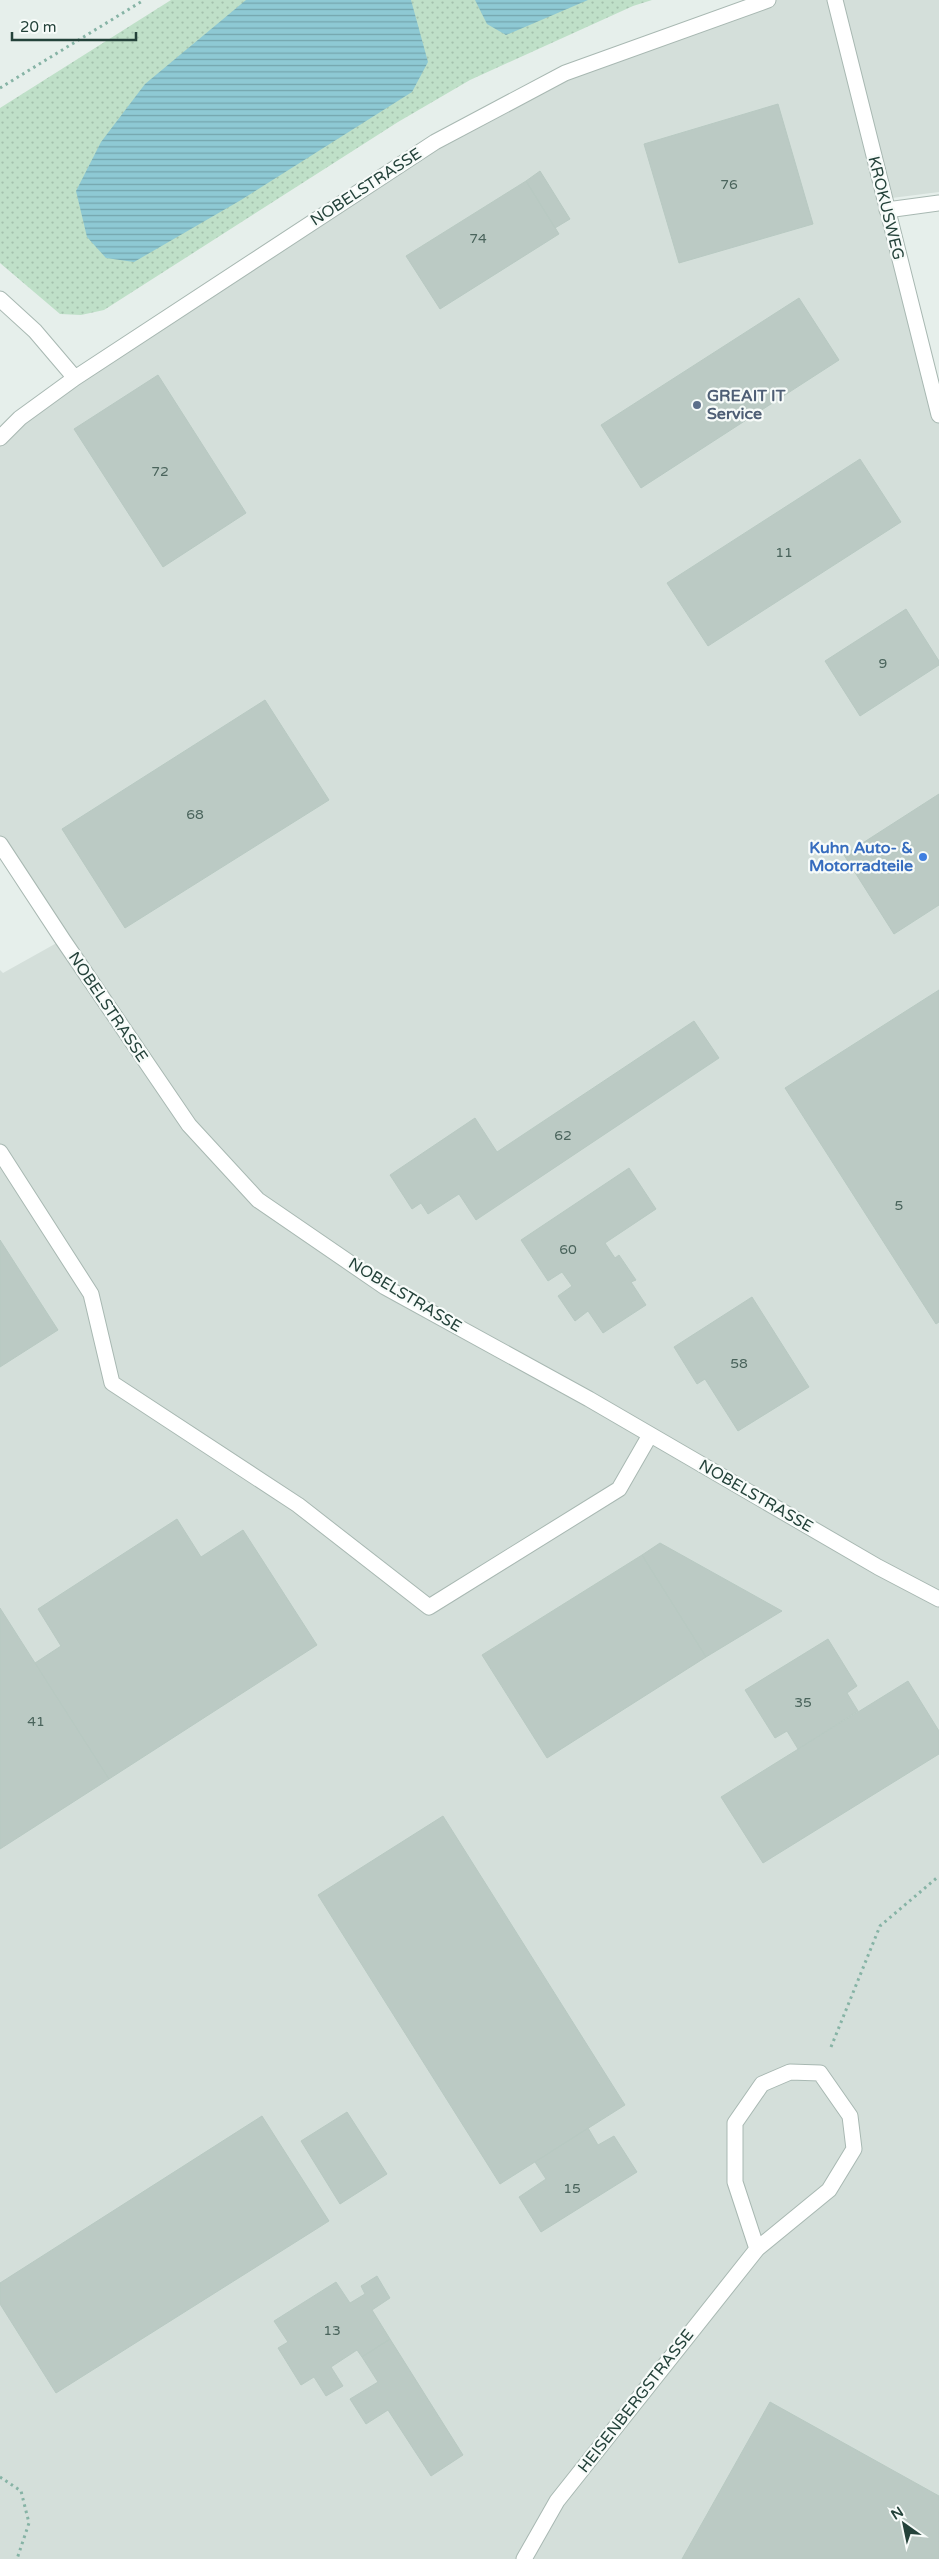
<svg xmlns="http://www.w3.org/2000/svg" width="939" height="2559" font-family="'Varela Round',sans-serif">
	<style>
		.built { fill: #d4dfda }
		.green { fill: url(#green-dots) }
		.water { fill: url(#water-rules) }
		.building { fill: #bbcac4; stroke: #b8c9c2 }
		.lines { fill: none; stroke-linecap: round; stroke-linejoin: round }
		.service-casing { stroke: #a8b8b2; stroke-width: 17 }
		.minor-casing { stroke: #a8b8b2; stroke-width: 17 }
		.path { stroke: #86b3a5; stroke-width: 3; stroke-dasharray: 2.5 4; stroke-linecap: butt }
		.service { stroke: #fff; stroke-width: 15 }
		.minor { stroke: #fff; stroke-width: 15 }
		.service-dot { fill: #5c6f8a; stroke: #f7fbf9; stroke-width: 2 }
		.shop-dot { fill: #3f7fe0; stroke: #f7fbf9; stroke-width: 2 }
		.labels { text-anchor: middle; dominant-baseline: central; stroke-width: 4.5; stroke-linejoin: round; paint-order: stroke }
		.number-label { font-size: 14px; fill: #4a645c }
		.street-label { font-size: 16px; fill: #24423a; stroke: #f7fbf9 }
		.service-label { font-size: 16px; font-weight: bold; fill: #4e5e75; stroke: #f7fbf9; text-anchor: start }
		.shop-label { font-size: 16px; font-weight: bold; fill: #366cbe; stroke: #f7fbf9; text-anchor: end }
	</style>
	<defs>
		<pattern id="green-dots" width="8" height="8" patternUnits="userSpaceOnUse" patternTransform="scale(1.25)"><rect width="8" height="8" fill="#bfe0c8"/><path d="M2 2h.1M6 6h.1" fill="none" stroke="#a4c1ad" stroke-width="1.8" stroke-linecap="round"/></pattern>
		<pattern id="water-rules" width="6" height="5" patternUnits="userSpaceOnUse" patternTransform="scale(1.25)"><rect width="6" height="5" fill="#8ec9d4"/><path d="M0 2.5h6" fill="none" stroke="#74a5ad"/></pattern>
	</defs>
	<rect width="100%" height="100%" fill="#e6efeb"/>
	<!-- built -->
	<path class="built" d="M768,0h171v192l-55,7 55,216v2144h-939v-1589l3,3 59,-33 -62,-96v-406l20,-20 415,-276 130,-69z"/>
	<!-- green -->
	<path class="green" d="M171,0h481l-19,6 -163,74 -72,42 -294,188 -23,5 -21,-1 -60,-51v-155z"/>
	<!-- water -->
	<path class="water" d="M246,0h165l17,62 -16,30 -171,108 -107,62 -28,-4 -19,-21 -11,-46 25,-49 44,-58z
		M475,0h113l-82,35 -19,-11z"/>
	<!-- building -->
	<path class="building" d="M778,104l35,120 -134,39 -35,-119z
		M540,171l30,48 -15,9 -29,-47z
		M526,181l33,53 -119,75 -34,-53z
		M799,298l40,62 -198,128 -40,-63z
		M158,375l88,138 -83,54 -89,-138z
		M860,459l41,63 -193,124 -41,-63z
		M906,609l33,52v4l-79,51 -35,-55z
		M265,700l64,100 -204,128 -63,-99z
		M939,794v111l-45,29 -50,-79z
		M939,990v332l-3,2 -151,-236z
		M694,1021l25,37 -243,162 -17,-26 -31,20 -7,-11 -9,6 -22,-34 85,-57 22,34z
		M629,1168l27,41 -51,34 10,15 4,-3 17,25 -5,2 15,23 -43,28 -15,-22 -13,10 -17,-25 14,-10 -10,-14 -14,9 -27,-41z
		M0,1240l58,90 -58,37z
		M752,1297l57,90 -71,44 -33,-52 -8,5 -23,-37z
		M177,1519l24,38 42,-27 74,115 -208,134 -74,-116 26,-17 -23,-37z
		M660,1543l122,68 -76,46 -64,-102z
		M642,1555l64,102 -159,101 -65,-103z
		M0,1608l109,171 -109,70z
		M828,1639l29,47 -10,7 11,18 -60,38 -11,-18 -12,7 -30,-48z
		M908,1681l31,50v23l-176,109 -42,-66z
		M443,1816l182,289 -125,79 -182,-289z
		M347,2112l40,62 -47,30 -39,-63z
		M262,2116l67,105 -273,172 -56,-89v-21z
		M588,2128l10,17 16,-9 23,36 -96,60 -22,-35 27,-18 -11,-17z
		M377,2276l13,22 -18,12 18,29 -28,18 -5,-7 -26,17 12,19 -17,10 -12,-19 -13,8 -23,-37 10,-6 -14,-21 62,-39 14,21 15,-9 -4,-8z
		M390,2339l73,116 -32,21 -43,-66 -22,14 -16,-25 28,-17 -16,-25z
		M770,2402l169,94v63h-257z"/>
	<g class="lines">
		<defs>
			<path id="service" d="M0,1152l91,142 21,89 186,122 131,102 190,-118 31,-54"/>
			<path id="minor" d="M835,0l104,415
				M887,210l52,-7
				M0,299l35,32 40,47
				M0,438l20,-20 55,-40 360,-236 130,-69 203,-73
				M0,844l63,96 126,185 69,75 127,87 204,112 289,168 61,32
				M524,2559l33,-58 200,-252 72,-59 25,-41 -4,-33 -30,-43 -30,-1 -28,12 -27,39v59l22,67"/>
		</defs>
		<!-- service casing -->
		<use href="#service" class="service-casing"/>
		<!-- minor casing -->
		<use href="#minor" class="minor-casing"/>
		<!-- path -->
		<path class="path" d="M0,88l144,-88
			M831,2047l49,-121 59,-50
			M0,2477l21,14 8,32 -12,36"/>
		<!-- service -->
		<use href="#service" class="service"/>
		<!-- minor -->
		<use href="#minor" class="minor"/>
	</g>
	<!-- markers -->
	<circle class="service-dot" cx="697" cy="405" r="5"/>
	<circle class="shop-dot" cx="923" cy="857" r="5"/>
	<g class="labels">
		<!-- number labels -->
		<g class="number-label">
			<text x="729" y="184">76</text>
			<text x="478" y="238">74</text>
			<text x="160" y="471">72</text>
			<text x="784" y="552">11</text>
			<text x="883" y="663">9</text>
			<text x="195" y="814">68</text>
			<text x="563" y="1135">62</text>
			<text x="899" y="1205">5</text>
			<text x="568" y="1249">60</text>
			<text x="739" y="1363">58</text>
			<text x="803" y="1702">35</text>
			<text x="36" y="1721">41</text>
			<text x="572" y="2188">15</text>
			<text x="332" y="2330">13</text>
		</g>
		<!-- street labels -->
		<g class="street-label">
			<text transform="translate(366 187) rotate(-33)">NOBELSTRASSE</text>
			<text transform="translate(886 208) rotate(76)">KROKUSWEG</text>
			<text transform="translate(108 1007) rotate(56)">NOBELSTRASSE</text>
			<text transform="translate(405 1295) rotate(31)">NOBELSTRASSE</text>
			<text transform="translate(756 1496) rotate(30)">NOBELSTRASSE</text>
			<text transform="translate(636 2401) rotate(-52)">HEISENBERGSTRASSE</text>
		</g>
		<!-- service labels -->
		<g class="service-label">
			<text x="707" y="396">GREAIT IT<tspan x="707" dy="18">Service</tspan></text>
		</g>
		<!-- shop labels -->
		<g class="shop-label">
			<text x="913" y="848">Kuhn Auto- &amp;<tspan x="913" dy="18">Motorradteile</tspan></text>
		</g>
	</g>
	<!-- north arrow -->
	<g transform="translate(904 2524) rotate(327)" stroke="#f7fbf9" stroke-width="4" paint-order="stroke">
	<path d="M0-4L9 19L0 12L-9 19Z" fill="#24423a"/>
	<text y="-8" font-size="14" font-weight="bold" text-anchor="middle" fill="#24423a">N</text>
	</g>
	<!-- scale -->
	<path d="M12 32v8h124v-8" fill="none" stroke="#24423a" stroke-width="2.5"/>
	<text x="20" y="32" font-size="15" fill="#24423a" stroke="#f7fbf9" stroke-width="4" paint-order="stroke">20 m</text>
</svg>
